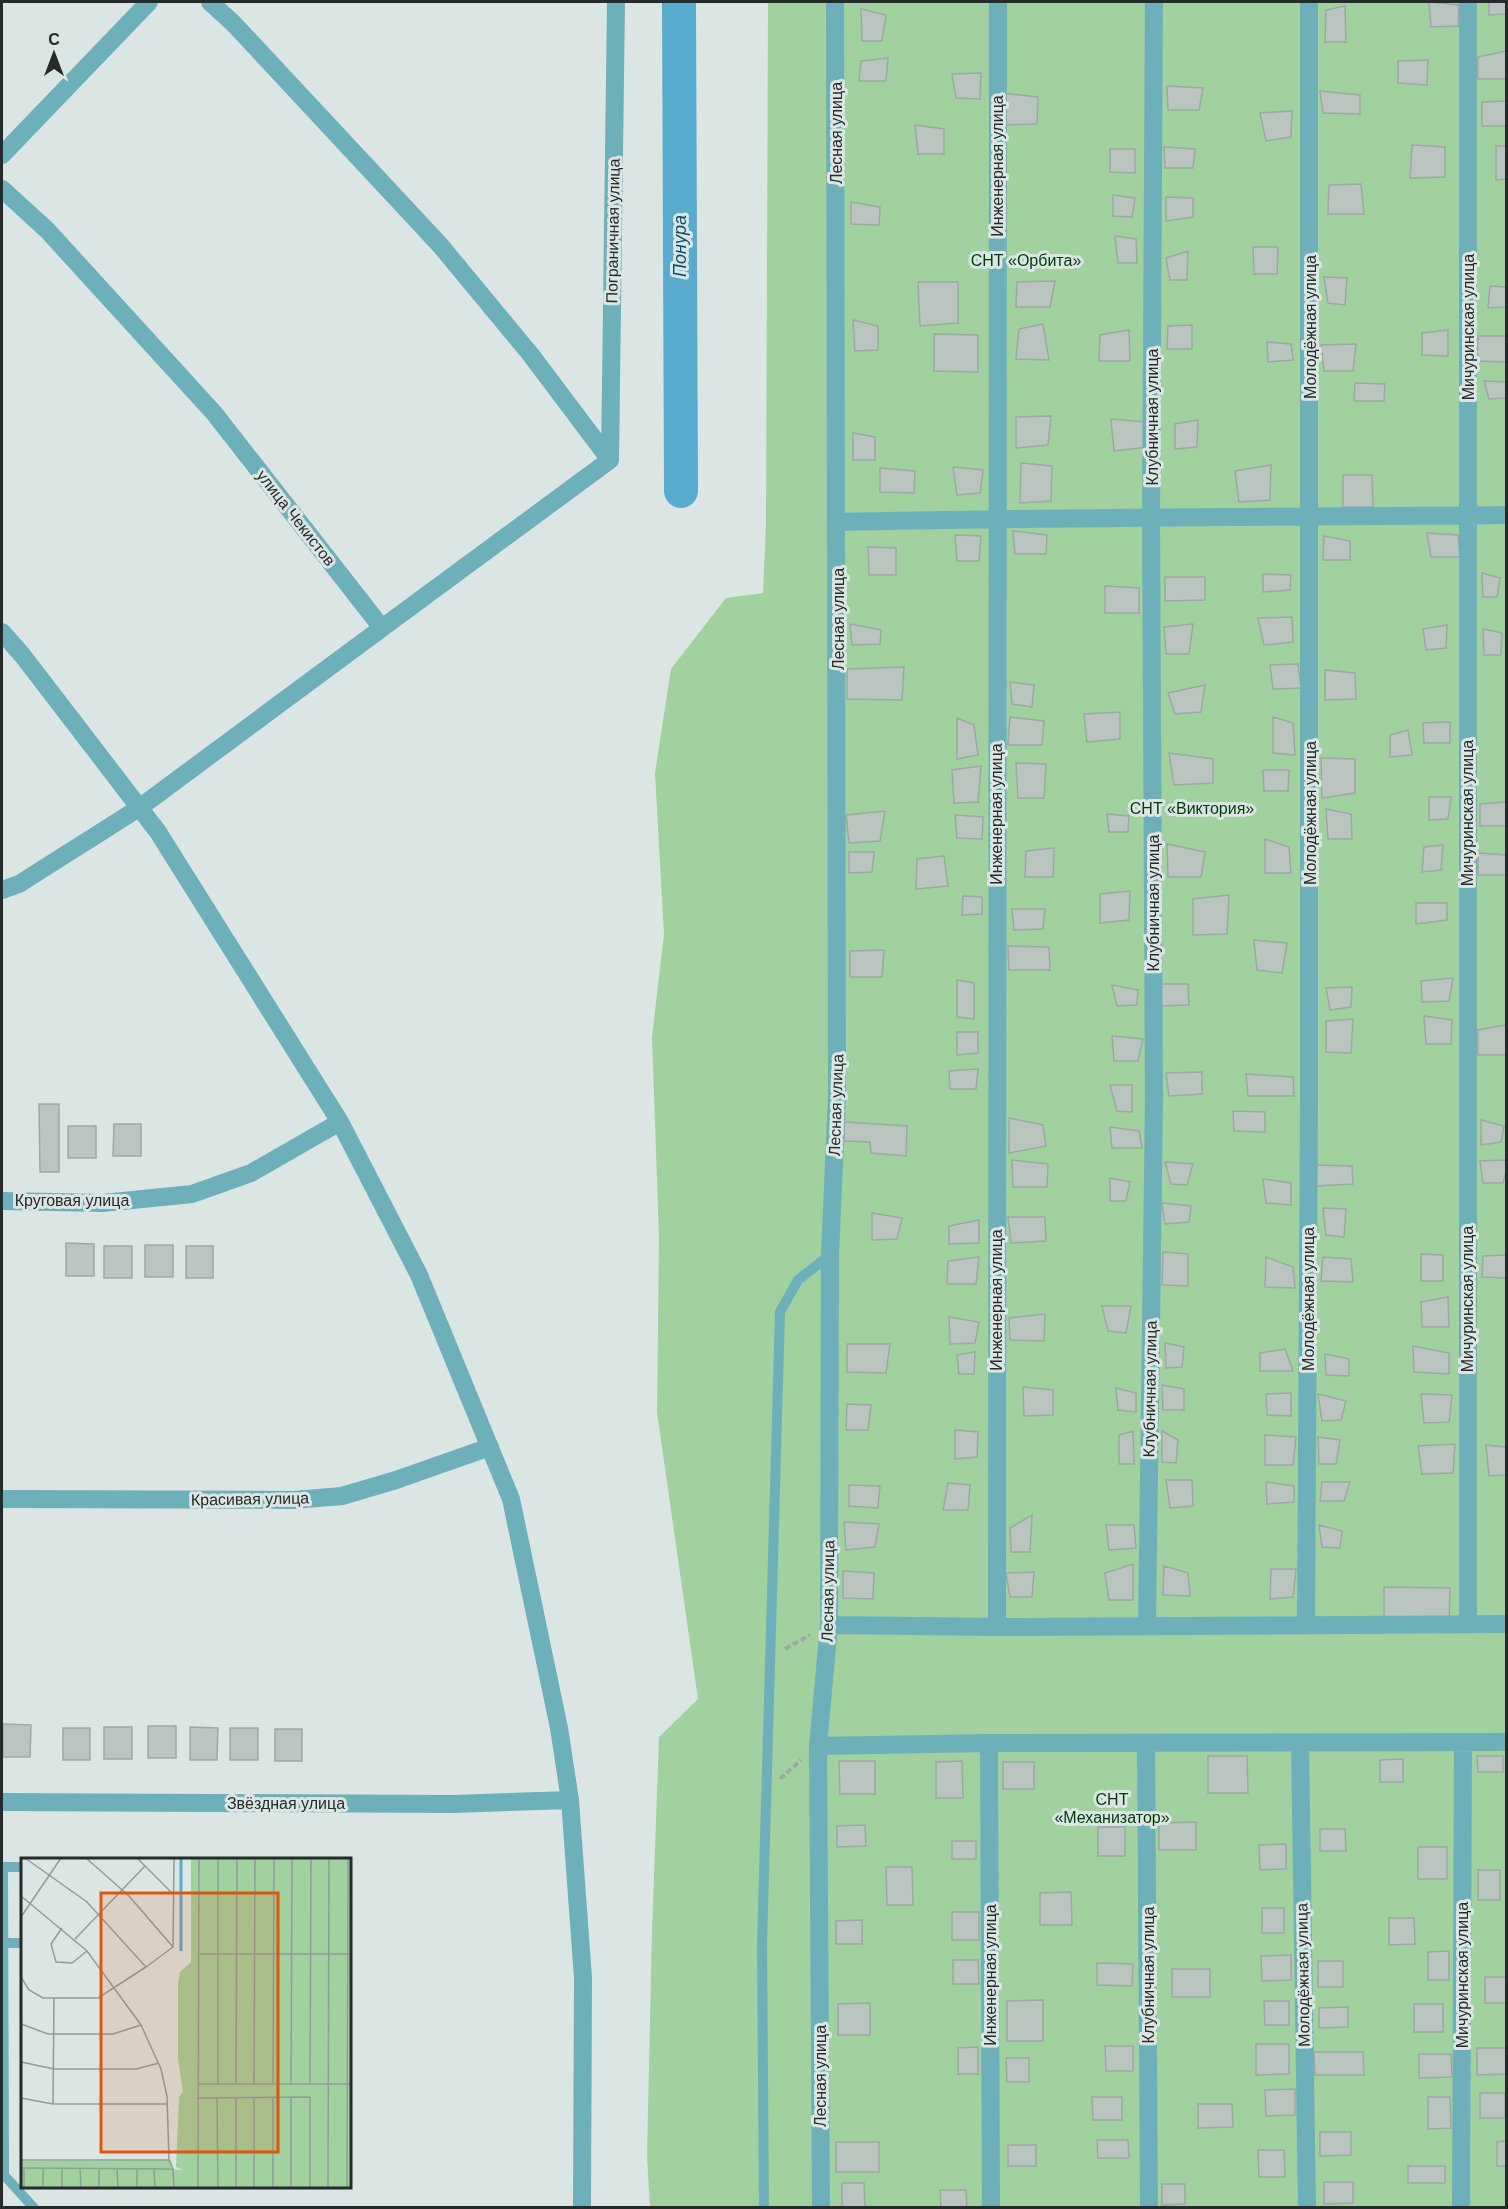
<svg xmlns="http://www.w3.org/2000/svg" width="1508" height="2209" font-family="Arial,sans-serif">
	<style>
		.green { fill: #a0d19f }
		.lines { fill: none; stroke-linecap: round; stroke-linejoin: round }
		.river { stroke: #59abce; stroke-width: 34 }
		.building { fill: #bbc5c0; stroke: #9ea8a3; stroke-width: 1.5 }
		.path { stroke: #9ea7a5; stroke-width: 4; stroke-dasharray: 6 3; stroke-linecap: butt }
		.lane { stroke: #6db0ba; stroke-width: 10 }
		.street { stroke: #6db0ba; stroke-width: 18 }
		.labels { text-anchor: middle; dominant-baseline: central; stroke-width: 6; stroke-linejoin: round; paint-order: stroke }
		.street-label { font-size: 16px; fill: #262a2a; stroke: #dbe6e4 }
		.park-label { font-size: 16px; fill: #003a05; stroke: #dbe6e4 }
		.water-label { font-size: 18px; font-style: italic; fill: #064e66; stroke: #dbe6e4 }
		.inset-river { fill: none; stroke: #59abce; stroke-width: 3 }
		.inset-road { fill: none; stroke: #939b9a; stroke-width: 1.5 }
		.view { fill: #de570e; fill-opacity: 0.15; stroke: #de570e; stroke-width: 3 }
		.inset-edge { fill: none; stroke: #262a2a; stroke-width: 3 }
	</style>
	<rect width="100%" height="100%" fill="#dbe6e4"/>
	<!-- green -->
	<path class="green" d="M768,2h738v2205l-856,1 -3,-52 5,-224 7,-195 39,-38 -41,-287 2,-175 -7,-200 12,-103 -9,-161 16,-104 55,-71 37,-5 3,-70z"/>
	<g class="lines">
		<!-- river -->
		<path class="river" d="M679,2l2,489"/>
	</g>
	<!-- building -->
	<path class="building" d="M1429,2l30,3 -1,21 -27,1z
		M1489,2h17v12l-17,1z
		M1345,6l1,36h-21l1,-32z
		M861,9l25,6 -4,26h-20z
		M1506,51v28h-28v-22z
		M888,58l-2,23h-27l2,-20z
		M1428,60l-1,25 -29,-2v-22z
		M981,73l-1,26 -24,-1 -4,-24z
		M1167,86l36,2 -4,22h-31z
		M1320,91l40,4v19l-37,-1z
		M1001,93l37,4 -1,27 -34,1z
		M1506,101v25h-24v-24z
		M1292,111l-1,26 -25,4 -6,-28z
		M915,125l29,4v25h-26z
		M1412,145l33,2v30l-35,1z
		M1496,146h10v33l-10,1z
		M1164,147l31,2 -2,19h-28z
		M1110,149h25v24l-25,-1z
		M1361,184l3,30h-36l1,-29z
		M1113,195l22,3 -3,19 -19,-1z
		M1166,197l27,1v19l-27,4z
		M851,202l29,5 -1,18 -28,-1z
		M1115,236l21,3 1,24h-19z
		M1253,247h25l-1,27h-23z
		M1188,251l-1,29h-17l-4,-22z
		M1324,277l23,1 -2,27 -17,-2z
		M1055,281l-5,26h-34l1,-25z
		M918,282h40v41l-38,3z
		M1490,286l16,1v20l-18,1z
		M853,320l25,6v24l-23,1z
		M1043,324l6,36 -33,-1 3,-30z
		M1192,325v24h-25l1,-23z
		M1129,330l1,31h-31l1,-26z
		M1448,330v26l-26,-1v-22z
		M934,334l44,1v37l-44,-1z
		M1478,336h28v26l-29,-1z
		M1267,342l24,2 2,16 -25,2z
		M1356,344l-3,27h-29l-3,-26z
		M1484,381l22,1v16l-17,1z
		M1355,383l30,1 -1,17h-30z
		M1051,416l-3,29 -32,3v-31z
		M1111,419l34,3 2,25 -33,4z
		M1198,420l-1,27 -22,2v-25z
		M853,433l22,4v23h-22z
		M1021,463l31,3 -1,35 -31,2z
		M1271,465l-1,35 -31,2 -4,-31z
		M953,467l30,3 -3,23 -23,2z
		M880,468l35,3 -1,22 -34,-1z
		M1343,475h29l1,32h-30z
		M1013,531l34,4 -1,19h-31z
		M1427,533l31,2 2,22h-29z
		M955,535l26,1 -2,25h-22z
		M1324,536l26,5v19h-27z
		M868,547l28,1v27h-27z
		M1482,573l18,5 -3,19h-14z
		M1263,574l28,1 -1,15 -27,2z
		M1165,577h40v23l-40,1z
		M1105,586l34,2v25h-34z
		M1292,617l1,25 -29,3 -6,-27z
		M850,624l31,6 -1,14 -28,1z
		M1193,624l-4,30h-23l-2,-27z
		M1447,625l-1,23 -20,2 -3,-21z
		M1483,629l19,4 -1,22h-17z
		M1298,664l3,24 -28,1 -3,-24z
		M904,667l-2,33 -55,-1v-30z
		M1325,670l30,3 1,26 -31,1z
		M1010,682l24,3 -2,22 -20,-3z
		M1205,685l-4,27 -26,2 -7,-21z
		M1120,712v27l-33,3 -3,-28z
		M1010,717l34,4 -2,24h-34z
		M1273,717l20,6 2,32 -22,-2z
		M957,718l17,7 4,30 -21,4z
		M1450,722v21h-26l-1,-20z
		M1408,730l4,25 -22,2v-22z
		M1169,753l44,6v24l-39,2z
		M1321,758l34,1v34l-33,5z
		M1016,763l30,1 -2,34h-26z
		M981,766l-3,36 -24,1 -2,-33z
		M1263,770h26l-1,21h-24z
		M1429,797h22l-3,22 -19,1z
		M1506,802v24h-26v-22z
		M1326,809l25,5 1,25h-24z
		M885,811l-5,30 -31,2 -3,-28z
		M1107,814l22,2 -1,16h-19z
		M955,815l28,2 -1,22 -25,-1z
		M1265,839l24,8 2,26h-26z
		M1167,844l38,8 -4,25h-33z
		M1443,845l-2,25 -19,2 2,-25z
		M1054,848l-1,29h-28l1,-26z
		M849,852h25l-2,20 -23,1z
		M1478,853l28,2v20h-28z
		M944,856l4,30 -32,3 1,-30z
		M1130,891l-1,29 -29,3v-29z
		M1229,895l-2,39 -34,1v-36z
		M963,896l19,1v17l-20,1z
		M1416,903h31v17l-31,4z
		M1012,909h33l-2,20 -29,1z
		M1254,940l33,3 -5,30 -25,-3z
		M1008,946l41,1 1,23h-41z
		M884,950l-2,27h-32v-26z
		M1453,978l-4,23 -27,1 -1,-21z
		M957,980l17,3v36l-17,-2z
		M1159,984h29l1,21 -30,1z
		M1112,985l26,5 -1,15 -20,1z
		M1352,987l-1,20 -21,3 -4,-22z
		M1424,1016l28,4 -1,24h-25z
		M1353,1019l-2,34 -25,-1v-31z
		M1506,1025v30h-28v-25z
		M957,1032h21v21l-21,2z
		M1112,1036l31,3 -5,22h-24z
		M978,1069l-2,20h-26l-1,-18z
		M1202,1072v22l-33,2 -3,-23z
		M1246,1074l47,3 1,19h-46z
		M1110,1085h22v27l-15,-1z
		M39,1104h20v68h-19z
		M1233,1111l32,1v20l-31,-1z
		M1009,1118l34,7 3,21 -37,7z
		M1481,1120l23,6 -3,16 -20,3z
		M844,1122l63,4 -1,30 -35,-3 -1,-11 -26,-1z
		M114,1124h27v32h-28z
		M68,1126h28v32h-28z
		M1110,1127l29,4 3,17h-30z
		M1012,1160l36,4 -1,23h-34z
		M1506,1160v12l-3,11h-20l-3,-22z
		M1165,1162l28,2 -6,21 -16,-1z
		M1315,1165l37,1 1,18 -37,2z
		M1110,1178l20,4 -4,19h-16z
		M1263,1179l28,4v22l-25,-2z
		M1162,1203l29,3 -2,16 -24,2z
		M1323,1208l23,1 -2,28 -18,-2z
		M872,1213l30,5 -5,21 -25,1z
		M1008,1217h37l1,24 -35,2z
		M979,1220v23l-30,1v-18z
		M66,1243l28,1v32h-28z
		M145,1245h28v32h-28z
		M104,1246h28v32h-28z
		M186,1246h27v32h-27z
		M1163,1252l25,2v32l-26,-1z
		M1421,1254l22,1v26h-22z
		M1506,1255v23l-24,-1 1,-21z
		M979,1257l-3,27h-29l1,-23z
		M1266,1257l27,10 2,21 -30,-1z
		M1323,1257l28,2 2,23 -32,-1z
		M1448,1297l1,30h-27l-1,-25z
		M1102,1306h29l-5,27 -18,-2z
		M1045,1314l-1,27 -34,-1 -1,-22z
		M949,1317l30,5 -4,21 -25,1z
		M1165,1343l19,4 -2,20 -16,1z
		M847,1344h43l-4,29 -39,-1z
		M1413,1346l36,7v21l-35,-2z
		M1285,1349l8,22h-33v-18z
		M975,1352l-1,22h-15l-2,-19z
		M1325,1354l24,5v17l-23,-1z
		M1162,1385l22,4v21h-21z
		M1023,1387l30,3v25l-29,1z
		M1116,1388l20,5v19l-18,-2z
		M1291,1393v23l-24,-1 -1,-21z
		M1318,1394l28,7 -5,19 -19,1z
		M1421,1394l31,1 -3,27 -25,1z
		M847,1404l24,1 -3,25h-22z
		M955,1430l23,2 -1,25 -22,2z
		M1133,1431l1,33h-15v-29z
		M1162,1431l16,9 -2,23 -14,-1z
		M1265,1435l31,2 -3,28h-28z
		M1318,1437l22,3 -4,24h-17z
		M1455,1444l-2,29 -31,1 -4,-28z
		M1486,1445l20,2v28l-17,1z
		M1166,1480h26l1,26 -23,2z
		M1266,1482l28,4v16l-27,2z
		M1322,1482h28l-6,19h-24z
		M948,1483l22,2 -2,25h-25z
		M849,1485l31,1 -2,22 -29,-2z
		M1032,1515l-2,37h-19l-1,-24z
		M844,1522l35,2 -4,23 -29,3z
		M1106,1525h28l2,23 -27,2z
		M1319,1525l23,6 -2,17 -18,-1z
		M1133,1564v36h-24l-4,-27z
		M1164,1566l24,7 2,23 -27,-1z
		M1271,1569h25l-3,28 -23,2z
		M843,1571l31,2 -1,26 -30,-1z
		M1034,1572l-2,25h-22l-4,-24z
		M1384,1587l66,1 -1,32 -65,-1z
		M3,1724l28,1 -1,32h-27z
		M148,1726h28v32h-28z
		M104,1727h28v32h-28z
		M190,1727l28,1 -1,32h-27z
		M63,1728h27v32h-27z
		M230,1728h28v32h-28z
		M275,1729h27v32h-27z
		M1208,1756h39l1,37h-40z
		M1477,1756h26v16h-25z
		M1403,1759v23h-23v-22z
		M839,1761h36v33h-35z
		M962,1761l1,37h-27v-36z
		M1003,1762h31v27h-31z
		M1196,1822v28h-37v-27z
		M865,1825l1,21 -29,1v-21z
		M1098,1827h27v29h-27z
		M1320,1829h25l1,22h-26z
		M952,1841h24v18h-24z
		M1286,1844v25l-26,1 -1,-25z
		M1418,1847h29v32h-29z
		M886,1867h26l1,38h-26z
		M1478,1870h22v30h-22z
		M1071,1892l1,33h-32v-32z
		M1262,1908h22v25h-22z
		M952,1912h27v28h-27z
		M1389,1918h25l1,26 -26,1z
		M862,1920v24h-26v-23z
		M1449,1951v29h-21v-28z
		M1291,1955v25l-29,1 -1,-25z
		M953,1960h25l1,24h-26z
		M1318,1961h25v26h-25z
		M1097,1963l36,1 -1,22 -35,-1z
		M1172,1969h38v28h-38z
		M1485,1977h21v26h-21z
		M1043,2000v41h-36v-40z
		M1264,2001h25v24h-24z
		M870,2003v32h-32v-31z
		M1414,2004h29v28h-29z
		M1348,2007v20l-29,1v-20z
		M1256,2044h33v30l-33,1z
		M1105,2046h28v25h-27z
		M978,2047v27h-20v-26z
		M1477,2048h29v26l-29,1z
		M1314,2052h49l1,23h-49z
		M1419,2054h32l1,23 -33,1z
		M1006,2058h23v24h-22z
		M1295,2089v26l-29,1 -1,-26z
		M1480,2093h25v25h-25z
		M1092,2097h30v23h-29z
		M1428,2097h22l1,31 -23,1z
		M1198,2104h34l1,23 -35,1z
		M1320,2132h31v23l-31,1z
		M1097,2140h31l1,18h-31z
		M1506,2141v25h-9v-24z
		M836,2142h43v30h-43z
		M1008,2145h28v21h-28z
		M1258,2150h26l1,27h-26z
		M1408,2166h37v17h-37z
		M1324,2182h29v21l-29,1z
		M842,2183h22l1,25h-23z
		M1162,2184h23v20l-23,1z
		M940,2190h26l1,18h-26z"/>
	<g class="lines">
		<!-- path -->
		<path class="path" d="M785,1649l25,-14
			M780,1779l21,-19"/>
		<!-- lane -->
		<path class="lane" d="M22,1867h-19l1,308 30,33
			M3,1943h19
			M764,2208l-2,-263 18,-633 18,-32 32,-25"/>
		<!-- street -->
		<path class="street" d="M210,2l23,21 207,222 91,110 79,105 -228,168
			M2,155l147,-153
			M2,189l45,41 167,183 168,215 -243,180 -120,76 -17,6
			M610,460l6,-458
			M838,522c223,-5 446,-5 668,-7
			M2,632l21,24 135,176 182,290 79,153 92,224 48,229 11,72 13,178 -1,230
			M2,1201l101,2 89,-9 59,-21 89,-51
			M2,1499l292,1 48,-4 54,-16 94,-33
			M1468,1624v-1622
			M829,1625l168,2 509,-3
			M1147,1625l7,-525 -3,-584 3,-514
			M1306,1625l3,-522v-1101
			M997,1627l1,-1625
			M989,1743l2,465
			M1146,1743l3,465
			M1300,1743l7,465
			M818,1746l171,-3 517,-1
			M2,1802l451,2 117,-4
			M821,2208l-3,-462 11,-121 1,-370 7,-159 -2,-1094
			M1461,2208l2,-466"/>
	</g>
	<g class="labels">
		<!-- street labels -->
		<g class="street-label">
			<text transform="translate(836 133) rotate(-90)">Лесная улица</text>
			<text transform="translate(997 166) rotate(-90)">Инженерная улица</text>
			<text transform="translate(613 231) rotate(-89)">Пограничная улица</text>
			<text transform="translate(1310 327) rotate(-90)">Молодёжная улица</text>
			<text transform="translate(1468 327) rotate(-90)">Мичуринская улица</text>
			<text transform="translate(1152 417) rotate(-90)">Клубничная улица</text>
			<text transform="translate(296 518) rotate(52)">улица Чекистов</text>
			<text transform="translate(838 619) rotate(-90)">Лесная улица</text>
			<text transform="translate(1310 813) rotate(-90)">Молодёжная улица</text>
			<text transform="translate(1467 813) rotate(-90)">Мичуринская улица</text>
			<text transform="translate(996 814) rotate(-90)">Инженерная улица</text>
			<text transform="translate(1153 903) rotate(-90)">Клубничная улица</text>
			<text transform="translate(836 1105) rotate(-88)">Лесная улица</text>
			<text x="72" y="1200">Круговая улица</text>
			<text transform="translate(1308 1299) rotate(-90)">Молодёжная улица</text>
			<text transform="translate(1467 1299) rotate(-90)">Мичуринская улица</text>
			<text transform="translate(996 1300) rotate(-90)">Инженерная улица</text>
			<text transform="translate(1150 1389) rotate(-89)">Клубничная улица</text>
			<text transform="translate(250 1499) rotate(-1)">Красивая улица</text>
			<text transform="translate(828 1591) rotate(-89)">Лесная улица</text>
			<text x="286" y="1803">Звёздная улица</text>
			<text transform="translate(990 1975) rotate(-90)">Инженерная улица</text>
			<text transform="translate(1148 1975) rotate(-90)">Клубничная улица</text>
			<text transform="translate(1303 1975) rotate(-91)">Молодёжная улица</text>
			<text transform="translate(1462 1975) rotate(-90)">Мичуринская улица</text>
			<text transform="translate(820 2076) rotate(-90)">Лесная улица</text>
		</g>
		<!-- park labels -->
		<g class="park-label">
			<text x="1026" y="260">СНТ «Орбита»</text>
			<text x="1192" y="808">СНТ «Виктория»</text>
			<text x="1112" y="1799">СНТ<tspan x="1112" dy="18">«Механизатор»</tspan></text>
		</g>
		<!-- water labels -->
		<g class="water-label">
			<text transform="translate(680 246) rotate(-90)">Понура</text>
		</g>
	</g>
	<!-- overview -->
	<g transform="translate(21 1858)">
		<rect width="330" height="330" fill="#dbe6e4"/>
		<path d="M170,0h160v330h-330v-27l150,-1 2,8h-17l27,2 -7,-3 3,-70 4,-5 -5,-33v-75l2,-12 11,-10z" fill="#a0d19f"/>
		<path class="inset-river" d="M160,0v93"/>
		<path class="inset-road" d="M65,0l43,38 44,51 -27,20M116,0l36,36M0,38l66,55 54,74 20,44 6,27 2,64M0,59l40,-59M41,70l-11,16 5,18 16,1 15,-12M54,81l70,-73M152,89l1,-89M179,96h151M0,119l8,13 14,8h55l48,-31 -59,-65 -62,-44M0,166l27,10h65l28,-9M0,204l33,7h82l23,-6M177,226h153M197,226v-226M215,226l1,-226M233,226l1,-226M252,226l1,-226M270,226l1,-226M289,226l1,-226M0,240l32,6h115M176,240l113,-1v91M196,240l1,90M215,240v90M233,240v90M32,246l1,-106M0,302h148l4,9M0,310l152,1 1,19M3,310v20M22,310v20M41,310v20M59,310l1,20M78,310v20M96,310l1,20M116,310v20M133,310l1,20M177,330l1,-330M252,330v-90M270,330v-90M307,330l1,-330M326,330l1,-330"/>
		<path class="view" d="M80,35h177v259h-177z"/>
		<rect width="330" height="330" class="inset-edge"/>
	</g>
	<!-- border -->
	<rect width="1508" height="2209" fill="none" stroke="#262a2a" stroke-width="6"/>
	<!-- north arrow -->
	<g transform="translate(54 54)" stroke="#dbe6e4" stroke-width="4.5" paint-order="stroke">
	<path d="M0-4.5L10 22L0 15L-10 22Z" fill="#262a2a"/>
	<text y="-9" font-size="16" font-weight="bold" text-anchor="middle" fill="#262a2a">С</text>
	</g>
</svg>
